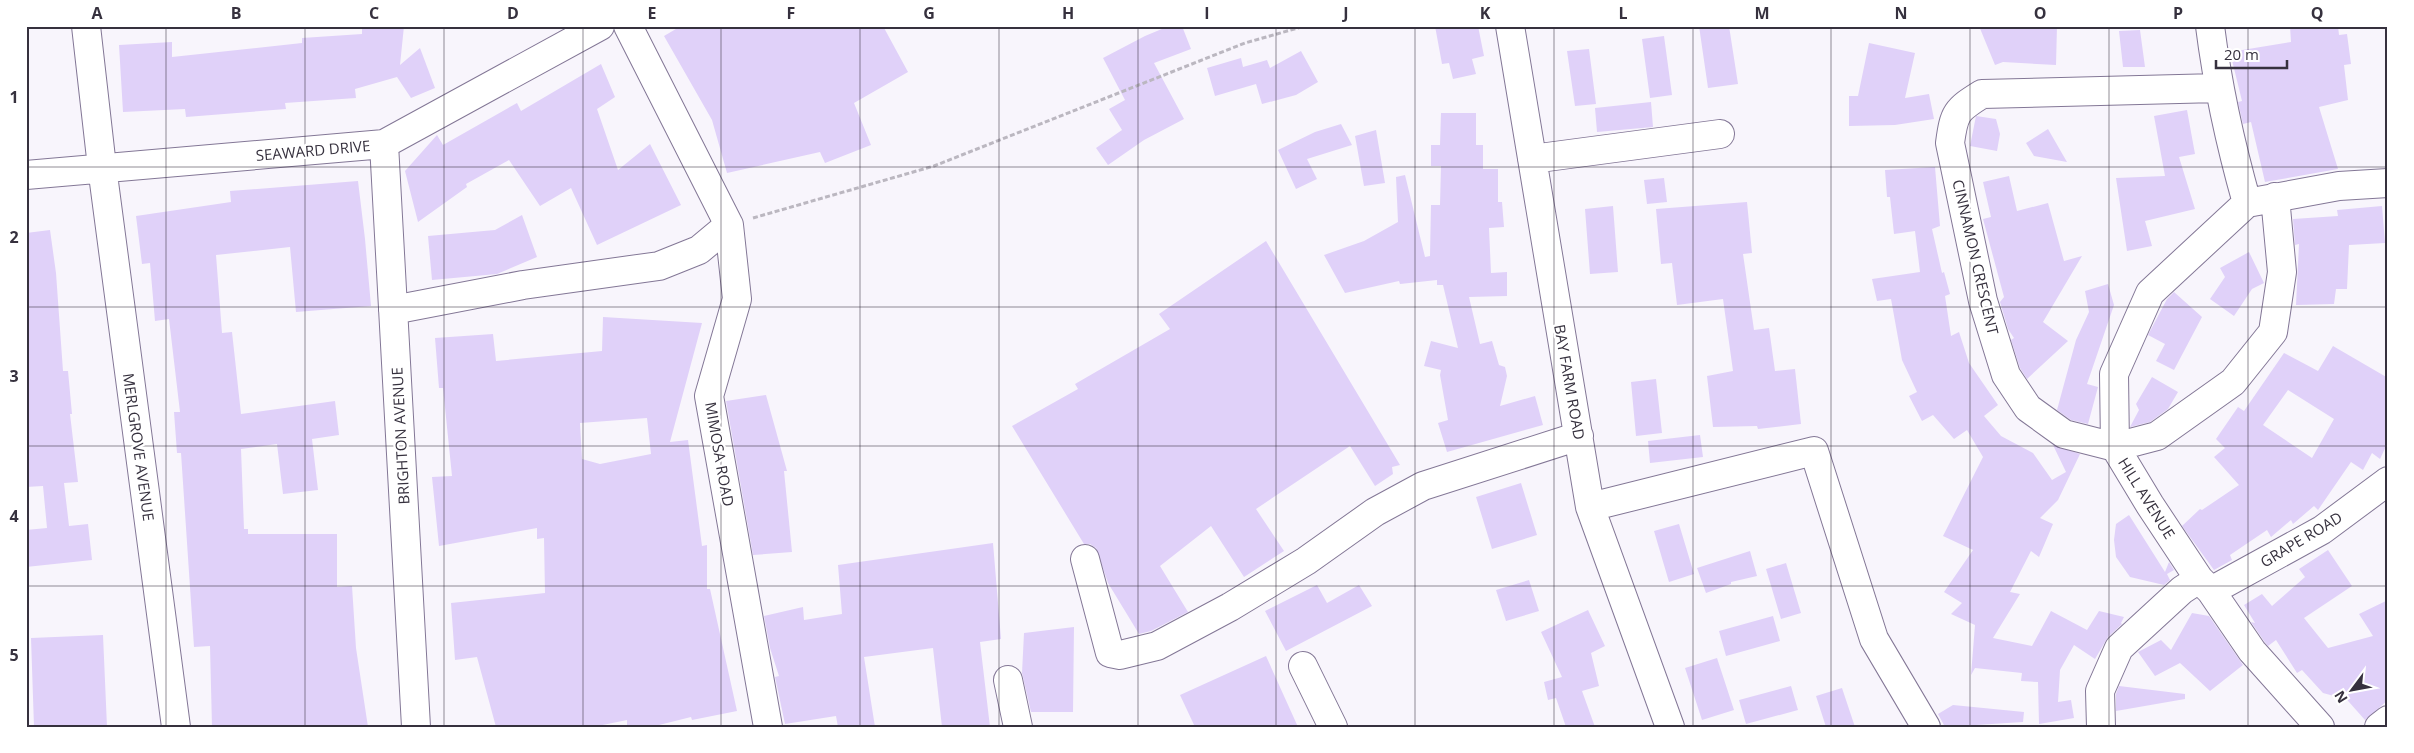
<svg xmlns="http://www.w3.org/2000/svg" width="2414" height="753" font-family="'Open Sans',sans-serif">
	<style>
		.building { fill: #e0d1f9; fill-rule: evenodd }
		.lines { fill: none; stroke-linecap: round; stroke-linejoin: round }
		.minor-casing { stroke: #837796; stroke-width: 30 }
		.path { stroke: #bbb7c0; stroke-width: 3; stroke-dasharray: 5 2.5; stroke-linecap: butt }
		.minor { stroke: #fff; stroke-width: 28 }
		.grid { fill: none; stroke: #36313e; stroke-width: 1; stroke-opacity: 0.55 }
		.labels { text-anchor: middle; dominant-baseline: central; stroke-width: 4.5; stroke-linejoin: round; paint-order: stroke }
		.street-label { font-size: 15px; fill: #36313e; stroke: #fff }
		.neatline { fill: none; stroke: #36313e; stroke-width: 2 }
		.grid-label { font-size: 16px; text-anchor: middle; font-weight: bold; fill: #36313e }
	</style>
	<rect width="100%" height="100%" fill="#f8f5fc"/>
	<!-- building -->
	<path class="building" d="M362,26h42l-4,39 20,-17 15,40 -24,10 -14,-21 -42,12 1,9 -71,5 1,6 -100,8 -1,-8 -62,3 -4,-67 53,-3v15l130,-14v-5l60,-4z
		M681,26h202l25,46 -54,31 17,42 -46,18 -5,-11 -93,21 -15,-53 -48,-84z
		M1169,26h13l9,23 -37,14 30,56 -40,21 -36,25 -12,-17 26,-18 -13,-21 16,-9 -22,-42 42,-22z
		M1435,26h43l6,30 -12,3 4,15 -23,5 -4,-16 -7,1z
		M1699,26h30l9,58 -30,4z
		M1979,26h78l-1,39 -53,-3 -8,3z
		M2290,26h48l1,9 8,-1 4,30 -7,1 4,35 -29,7 19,62 -73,13 -14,-60 -8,2 -5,-22 4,-1 -12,-49 61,-10z
		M2140,30l5,37h-22l-4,-36z
		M1664,36l8,59 -22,3 -8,-59z
		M1869,43l46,10 -10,45 24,-4 5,25 -39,6 -46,1v-30h9z
		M1589,49l7,55 -21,2 -8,-55z
		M1301,51l17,31 -22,13 -34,9 -6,-20 -41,12 -8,-28 34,-10 2,9 24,-7 3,8z
		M601,64l14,33 -18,12 21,61 32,-26 31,61 -84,40 -26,-57 -31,18 -31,-46 -43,24 1,3 -49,35 -13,-51 32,-36 6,10 74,-42 4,8z
		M1651,102l2,25 -56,5 -2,-24z
		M2187,110l8,44 -16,3 16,52 -50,12 7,25 -25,5 -11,-73 49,-2 -11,-60z
		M1441,113h35v32h7v24h15v33h4l2,25 -15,1 2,45 16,-1v24l-38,1 11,47 12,-3 7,24 6,2 2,9 -7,30 35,-10 8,29 -96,27 -9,-29 10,-3 -8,-45 1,-5 -17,-4 7,-25 27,7 -15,-63h-6v-5l-37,4 -1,-3 -54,12 -21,-38 40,-14 34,-19 -2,-45 9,-2 20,82 5,-1 1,-51h9l1,-39h-10v-21h9z
		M1976,116l20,3 4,15 -3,17 -27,-5z
		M1341,124l11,21 -45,14 10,20 -21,10 -18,-39 37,-18z
		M2048,129l19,33 -33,-6 -8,-13z
		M1376,130l9,53 -21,3 -9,-50z
		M1935,167l5,59 -8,3 10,44 2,-1 6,22 -5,2 6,40 8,-4 10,31 29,42 -14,11 17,20 32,17 19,27 14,-8 -13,-27 27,9 -22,46 -18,18 13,6 -14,33 -8,-6 -21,41 10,2 -27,44 39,8 19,-35 36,19 12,-19 25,6 -3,6 1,1 -14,13 -13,22 -21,-14 -14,25 -2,32 13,-2 3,18 -35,6 -1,-42 -17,-1 1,-8 -47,-5 -4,7 4,-50 -24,-11 11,-11 -18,-11 29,-42 -30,-14 40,-79 -16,-27 -13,9 -21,-24 -11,6 -13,-25 8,-4 -15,-32 -11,-61 -14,2 -5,-22 48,-7 -5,-41 -21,3 -4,-37h-3l-2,-27z
		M2009,176l8,35 31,-8 16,58 18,-5 -39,66 25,19 -41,38 -7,-11 -9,-28 3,-2 -6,-9 -8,-27 4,-5 -21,-78 8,-2 -8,-35z
		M1664,178l3,24 -20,2 -3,-24z
		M358,181l7,58 6,67 -75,6 -6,-65 -74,8 6,78 10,-1 9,82 94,-13 4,34 -27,4 6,51 -35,4 -6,-50 -36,5 3,80h4v5h89v53l15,-1 4,62 12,79h-156l-2,-81 -16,1 -13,-194h-4l-3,-41h6l-11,-93 -14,2 -5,-58 -8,1 -6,-48 95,-14 -1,-11z
		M1747,202l5,51 -9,1 11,76 15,-2 6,43 20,-2 6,55 -43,5 -1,-3 -44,1 -6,-51 26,-5 -10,-72 -46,6 -5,-42 -11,1 -5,-55z
		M1613,206l5,66 -28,2 -5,-65z
		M2382,206l3,37 -36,2 -2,44h-11l-2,15 -38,1 3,-61 -4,1 -2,-26 45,-3 -1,-6z
		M522,215l15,42 -40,17 -65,6 -4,-44 67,-6z
		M50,230l6,43 7,98h5l4,43h-2l8,68 -14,1 5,43 19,-2 4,36 -66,7v-37l21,-2 -4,-42 -17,1v-254z
		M1266,241l134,224 -8,2 1,7 -18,12 -25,-40 -94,63 28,42 -40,26 -33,-51 -51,40 28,46 -37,19 -12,3 -31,-51 -12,-35 -6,-4h-6l-72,-118 66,-37 -3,-5 95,-55 -11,-15z
		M2249,252l15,31 -12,6 -18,27 -24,-17 15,-22 -5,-9z
		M2108,284l6,21 -27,79 11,3 -10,37 -17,-4 -14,-10 19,-70 13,-28 -4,-21z
		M2174,292l28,25 -28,53 -18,-9 9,-17 -17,-9 19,-36z
		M603,317l99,6 -32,119 18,-2 14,106 5,-1v44h3l27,122 -45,9 -1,-3 -40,10h-24v-7l-34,7h-97l-19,-70 -22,3 -4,-57 94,-10 -1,-55 -7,1v-11l-98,18 -7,-69 20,-1 -9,-88h-4l-4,-50 58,-4 3,27 106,-10zM647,418l4,36 -51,10 -18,-5 -2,-36z
		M2333,346l55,32v64l-8,17 -8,-6 -9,17 -12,-8 -33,48 -4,-4 -21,18 -2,-4 -20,17 -4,-7 -37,25 2,5 -18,10 -32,-44 18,-17 2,1 37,-25 -25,-28 11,-9 -9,-9 22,-32 6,4 40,-58 34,18zM2288,390l46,29 -22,39 -49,-33z
		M2152,377l26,15 -10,17 -18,13 -20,5 9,-17 -3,-6z
		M1656,379l6,54 -26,3 -5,-54z
		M766,395l21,76h-3l8,81 -39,3 -27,-154z
		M1700,435l3,22 -53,6 -2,-22z
		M1521,483l16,52 -45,14 -16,-52z
		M2129,515l36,57 4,-10 5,8 -7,4 3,6 -6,5 -34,-8 -14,-20 -2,-17 2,-16z
		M1679,524l15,50 -25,8 -15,-51z
		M993,543l8,96 -21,3 10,85h-48l-9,-79 -69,9 11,70h-37l-2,-11 -51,8 -10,-47 4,-1 -9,-28 -6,-32 39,-9 1,13 38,-6 -4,-49z
		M2328,550l24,36 -48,32 24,30 45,-12 -14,-22 29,-14v100l-23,20 -24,-27 -7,3 -11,-3 -21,-23 -5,3 -21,-33 -8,6 -4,-5 -13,-19 4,1 -11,-18 18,-11 10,12 33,-29 -6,-8z
		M1750,551l7,25 -26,6v2l-25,9 -9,-25z
		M1786,563l15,50 -20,6 -15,-50z
		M1529,580l10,31 -33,10 -10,-31z
		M1317,585l10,18 32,-18 13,21 -86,45 -21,-40z
		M1588,610l17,36 -14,7 8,33 -17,5 13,36h-29l-10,-29 -8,2 -4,-18 18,-5 -21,-45z
		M2192,613l17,3 34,49 -33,26 -30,-28 -25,13 -17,-24 23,-12 10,10z
		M1773,616l7,25 -54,15 -7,-25z
		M1074,627l-1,85h-42l-9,-39 2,-40z
		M103,635l4,92h-73l-3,-89z
		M1266,656l32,71h-103l-15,-32z
		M1717,658l17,52 -32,10 -17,-52z
		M1791,686l7,24 -52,14 -7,-24z
		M2119,686l66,8v5l-69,12v-17z
		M1842,688l13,39h-29l-10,-31z
		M1953,705l71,7 -1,10 -78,5 -7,-13z"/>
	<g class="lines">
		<defs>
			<path id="minor" d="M86,26l16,141 74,560
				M628,26l101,199 8,74 -28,97 59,331
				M1510,26l80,481 80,220
				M2210,26c8,63 20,117 37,177
				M2218,88l-236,6c-26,16 -28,19 -32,49l33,158 23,74 22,33 36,26 51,13 42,-11 76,-54 40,-50 9,-60 -7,-75
				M384,144l32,583
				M1532,159l188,-25
				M26,175l358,-31 216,-118
				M393,310l130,-25 136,-19 40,-16 30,-25
				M1590,507l224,-56 60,188 52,88
				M1085,559l25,94 10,2 37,-9 73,-39 76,-46 69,-49 48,-26 156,-50
				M2211,591l111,-61 66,-49
				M1303,666l30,61
				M1008,680l10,47
				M2101,727l-1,-36 19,-43 63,-58 17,-11
				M2320,727l-68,-76 -41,-60 -12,-12 -49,-74 -35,-58 -1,-73 36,-81 97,-90 92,-17 49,-3
				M2379,727l9,-7"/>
		</defs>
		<!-- minor casing -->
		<use href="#minor" class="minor-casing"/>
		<!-- path -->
		<path class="path" d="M753,218l181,-52 311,-123 60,-17"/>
		<!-- minor -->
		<use href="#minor" class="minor"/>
	</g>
	<!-- grid -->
	<path class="grid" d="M166,26v701M305,26v701M444,26v701M583,26v701M721,26v701M860,26v701M999,26v701M1138,26v701M1276,26v701M1415,26v701M1554,26v701M1693,26v701M1831,26v701M1970,26v701M2109,26v701M2248,26v701M26,167h2362M26,307h2362M26,446h2362M26,586h2362"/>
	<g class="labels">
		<!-- street labels -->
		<g class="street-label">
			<text transform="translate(313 150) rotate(-5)">SEAWARD DRIVE</text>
			<text transform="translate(1976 257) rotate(77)">CINNAMON CRESCENT</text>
			<text transform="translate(1570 382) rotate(80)">BAY FARM ROAD</text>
			<text transform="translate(400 436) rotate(-93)">BRIGHTON AVENUE</text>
			<text transform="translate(139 447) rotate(82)">MERLGROVE AVENUE</text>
			<text transform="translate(720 454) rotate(80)">MIMOSA ROAD</text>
			<text transform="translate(2147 498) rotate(58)">HILL AVENUE</text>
			<text transform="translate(2301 539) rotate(-31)">GRAPE ROAD</text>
		</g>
	</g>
	<!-- border -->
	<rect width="2414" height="753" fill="none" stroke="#ffffff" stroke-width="55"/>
	<!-- north arrow -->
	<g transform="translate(2352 690) rotate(238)" stroke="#ffffff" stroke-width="4" paint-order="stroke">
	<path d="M0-4L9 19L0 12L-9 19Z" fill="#36313e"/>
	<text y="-8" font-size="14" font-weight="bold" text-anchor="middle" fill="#36313e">N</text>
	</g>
	<!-- scale -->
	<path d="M2216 60v8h71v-8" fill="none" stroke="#36313e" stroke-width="2.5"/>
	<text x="2224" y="60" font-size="15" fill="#36313e" stroke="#ffffff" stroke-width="4" paint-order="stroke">20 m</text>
	<rect x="28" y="28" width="2358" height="698" class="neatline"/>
	<g class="grid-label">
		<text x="97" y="19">A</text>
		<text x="236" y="19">B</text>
		<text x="374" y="19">C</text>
		<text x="513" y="19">D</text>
		<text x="652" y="19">E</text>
		<text x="791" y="19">F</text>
		<text x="929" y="19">G</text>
		<text x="1068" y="19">H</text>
		<text x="1207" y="19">I</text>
		<text x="1346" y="19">J</text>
		<text x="1485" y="19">K</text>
		<text x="1623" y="19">L</text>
		<text x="1762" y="19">M</text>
		<text x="1901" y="19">N</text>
		<text x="2040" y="19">O</text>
		<text x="2178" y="19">P</text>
		<text x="2317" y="19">Q</text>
		<text x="14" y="103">1</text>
		<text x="14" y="243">2</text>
		<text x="14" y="382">3</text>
		<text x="14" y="522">4</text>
		<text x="14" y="661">5</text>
	</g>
</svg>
